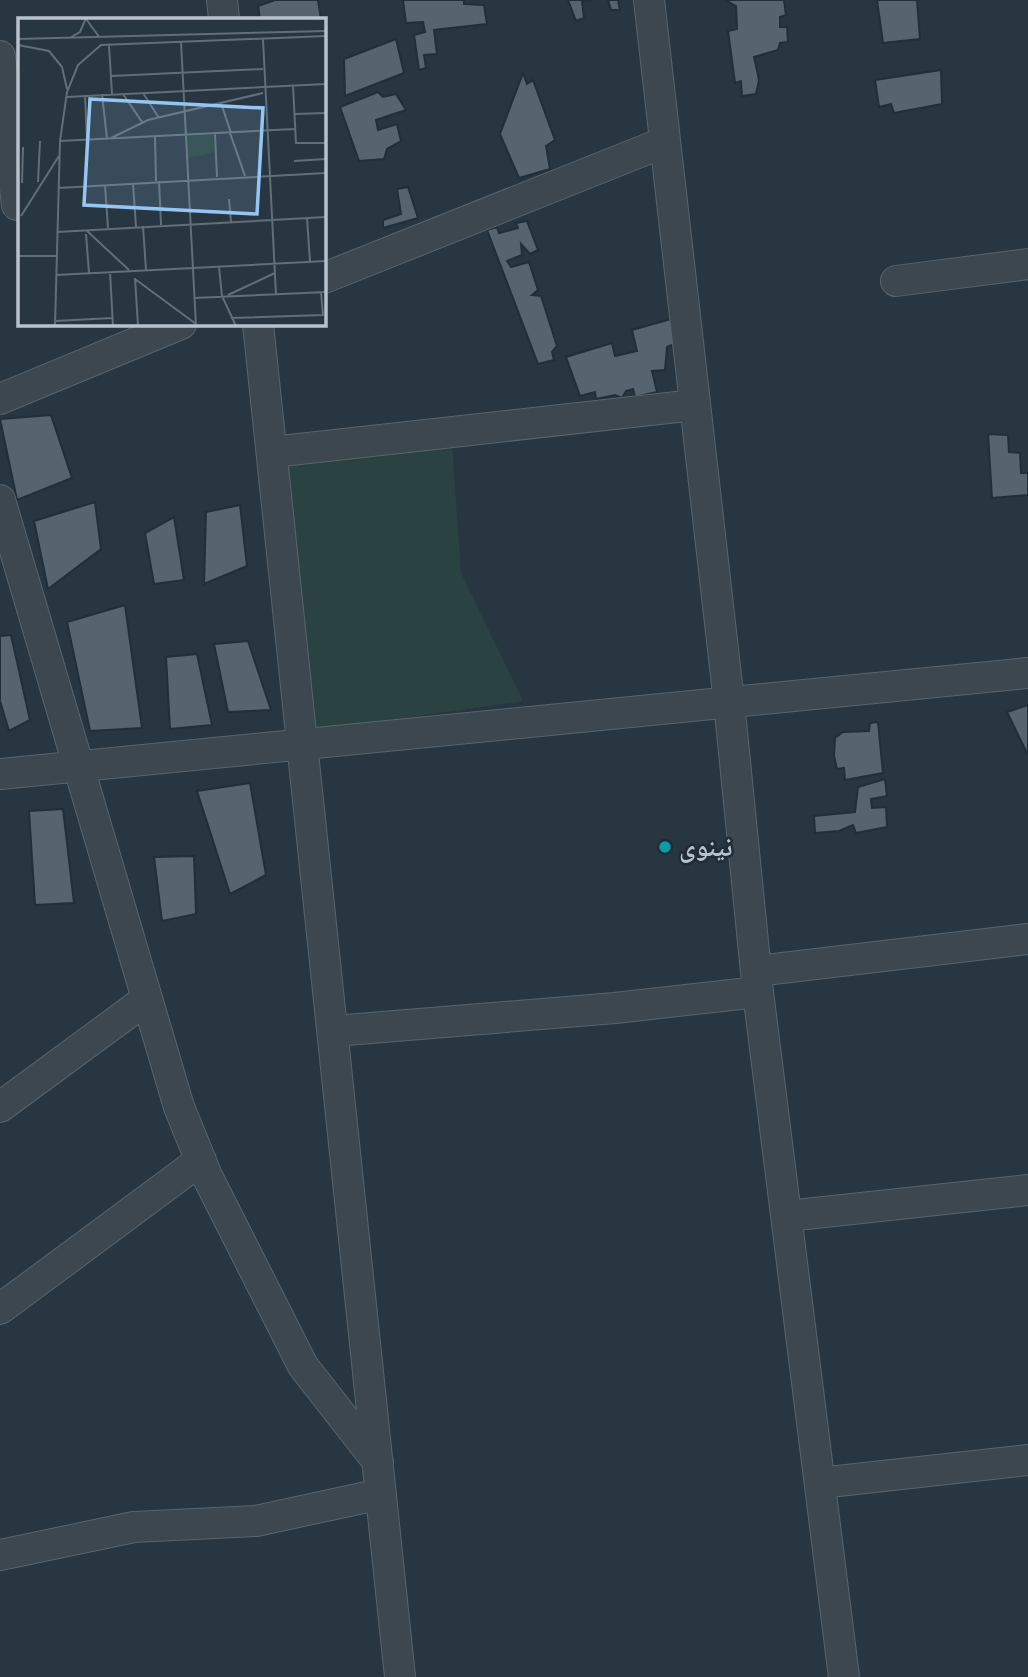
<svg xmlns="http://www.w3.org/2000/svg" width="1028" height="1677" font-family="Karla,'Noto Naskh Arabic',sans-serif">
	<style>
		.green { fill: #2a4241 }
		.building { fill: #566470; stroke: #222e38; stroke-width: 2 }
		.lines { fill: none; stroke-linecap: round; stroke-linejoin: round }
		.minor-casing { stroke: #59656e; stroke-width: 32 }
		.minor { stroke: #3c4750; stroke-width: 30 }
		.culture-dot { fill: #0f9aa8; stroke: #202c36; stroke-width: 2.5 }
		.labels { text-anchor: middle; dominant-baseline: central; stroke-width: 5; stroke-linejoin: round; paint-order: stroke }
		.poi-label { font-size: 26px; font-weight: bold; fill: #b8c2cb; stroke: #202c36; text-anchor: start }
		.inset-road { fill: none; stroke: #626e78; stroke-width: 2 }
		.view { fill: #95c6f3; fill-opacity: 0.15; stroke: #95c6f3; stroke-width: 3.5 }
		.inset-edge { fill: none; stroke: #b8c2cb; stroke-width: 3.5 }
	</style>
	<rect width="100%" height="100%" fill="#283641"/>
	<!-- green -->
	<path class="green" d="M452,443l9,130 62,128 -209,30 -27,-265z"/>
	<!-- building -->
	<path class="building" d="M318,0l3,19h-61l-2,-13 17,-6z
		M403,0h61v4l20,1 3,19 -53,6 3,24 -13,1 2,13 -7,2 -5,-35 11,-3 -2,-10 -17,1z
		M568,0h25l-11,1 2,17 -8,3z
		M608,0h10l2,10h-9z
		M725,0h59l2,15 -6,2v10h7l1,15 -8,1 -2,7 -24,7 5,23 -3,14 -14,2 -1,-15 -6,2 -7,-52 9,-2 -1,-23z
		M877,0h40l3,39 -37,4z
		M396,39l8,34 -59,23 -1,-37z
		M941,70l1,34 -48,9 -3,-9 -12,3 -4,-27z
		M523,73l4,11 6,-4 22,60 -9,6 4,23 -31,9 -19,-44z
		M378,92l5,5 13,-3 10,16 -30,10 2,10 19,-6 4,17 -14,8 -3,10 -25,2 -19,-54z
		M408,187l10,31 -35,10v-8l18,-6 -4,-25z
		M527,221l11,29 -8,4 -9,-10 1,11 -15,6 4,6 18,-5 9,28 -6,5 9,1 16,50 -5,6 2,8 -16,4 -51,-134 10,-3 2,6 19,-5 -2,-5z
		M678,317l-1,26 -10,4 -2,23 -13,1 5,21 -22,5 -2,-8 -7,2 -4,7 -7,-3 -19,4 -1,-7 -15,4 -14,-39 46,-14 3,13 22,-5 -5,-21z
		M51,415l21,63 -55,22 -17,-81z
		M988,434l20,1 1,17 11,1 1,20h7v22l-36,3z
		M95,502l6,47 -53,40 -14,-68z
		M240,505l7,61 -43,18 2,-72z
		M174,517l10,63 -30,4 -9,-51z
		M125,605l17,123 -52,3 -23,-109z
		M11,635l19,85 -21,11 -9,-30v-65z
		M248,641l23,69 -43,2 -14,-68z
		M197,654l15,71 -42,4 -4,-72z
		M1028,705v50l-21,-43z
		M878,722l5,51 -38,7 -1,-12 -7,1 -3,-13 1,-18 8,-6 26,-1 1,-8z
		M885,779l2,17 -16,3 1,9 14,-1 1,20 -31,6 -3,-8 -14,6 -24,2 -1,-17 41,-4 3,-25z
		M250,783l16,92 -36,19 -33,-103z
		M63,809l11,94 -39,2 -6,-94z
		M194,856l2,58 -34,7 -8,-64z"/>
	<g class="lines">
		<defs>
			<path id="minor" d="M222,0l2,19
				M649,0l80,702 29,290 86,685
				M0,56l17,149
				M324,278l341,-136
				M896,281l132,-17
				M258,324l142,1353
				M0,399l181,-75
				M272,452l423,-47
				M0,500l179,607 28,69 96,190 75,96
				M0,774l1028,-101
				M756,971l272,-32
				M334,1031l281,-23 143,-16
				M0,1107l147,-108
				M787,1216l241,-26
				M0,1309l201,-149
				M820,1483l208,-23
				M0,1555l134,-28 122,-6 125,-27"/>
		</defs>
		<!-- minor casing -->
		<use href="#minor" class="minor-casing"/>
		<!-- minor -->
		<use href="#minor" class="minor"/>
	</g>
	<!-- markers -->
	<circle class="culture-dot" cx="665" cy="847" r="7"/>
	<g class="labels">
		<!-- poi labels -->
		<g class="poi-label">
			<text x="679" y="847">نينوى</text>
		</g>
	</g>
	<!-- overview -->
	<g transform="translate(18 18)">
		<rect width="308" height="308" fill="#283641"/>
		<path d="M195,117l2,17 -27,6 -2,-22z" fill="#2a4241"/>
		<path class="inset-road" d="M68,1l14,19M53,19l9,-5 6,-14M0,21l308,-8M245,21l13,256M163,24l15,284M0,27l31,6 13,16 5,22M91,27l3,49M93,58l152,-7M275,68l3,57h30M125,75l16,25M84,76l5,45M105,76l19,28M67,77l2,45M49,79l259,-13M203,85l10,30M224,90l22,-1M277,96l31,-1M212,115l15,43M197,116l2,43M137,119l1,44M93,120l37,-18 115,-27M42,123l235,-12M276,143l32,-2M141,163l2,44M20,164l2,-41M4,165l1,-36M115,165l3,44M87,167l3,43M40,170l268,-15M211,181l2,23M3,198l38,-60M289,200l3,44M125,208l3,44M68,212l43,40M39,214l269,-15M68,216l3,39M0,238h38M201,249l3,29 14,30M92,254l3,54M38,257l270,-14M117,260l3,48M117,261l61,45M210,277l47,-22M176,280l132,-6M213,300l92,-3 -2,-23M37,303l57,-3M37,308l5,-185 7,-49 11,-27 23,-20 225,-9"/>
		<path class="view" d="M72,81l173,9 -6,106 -173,-9z"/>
		<rect width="308" height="308" class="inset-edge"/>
	</g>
</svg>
